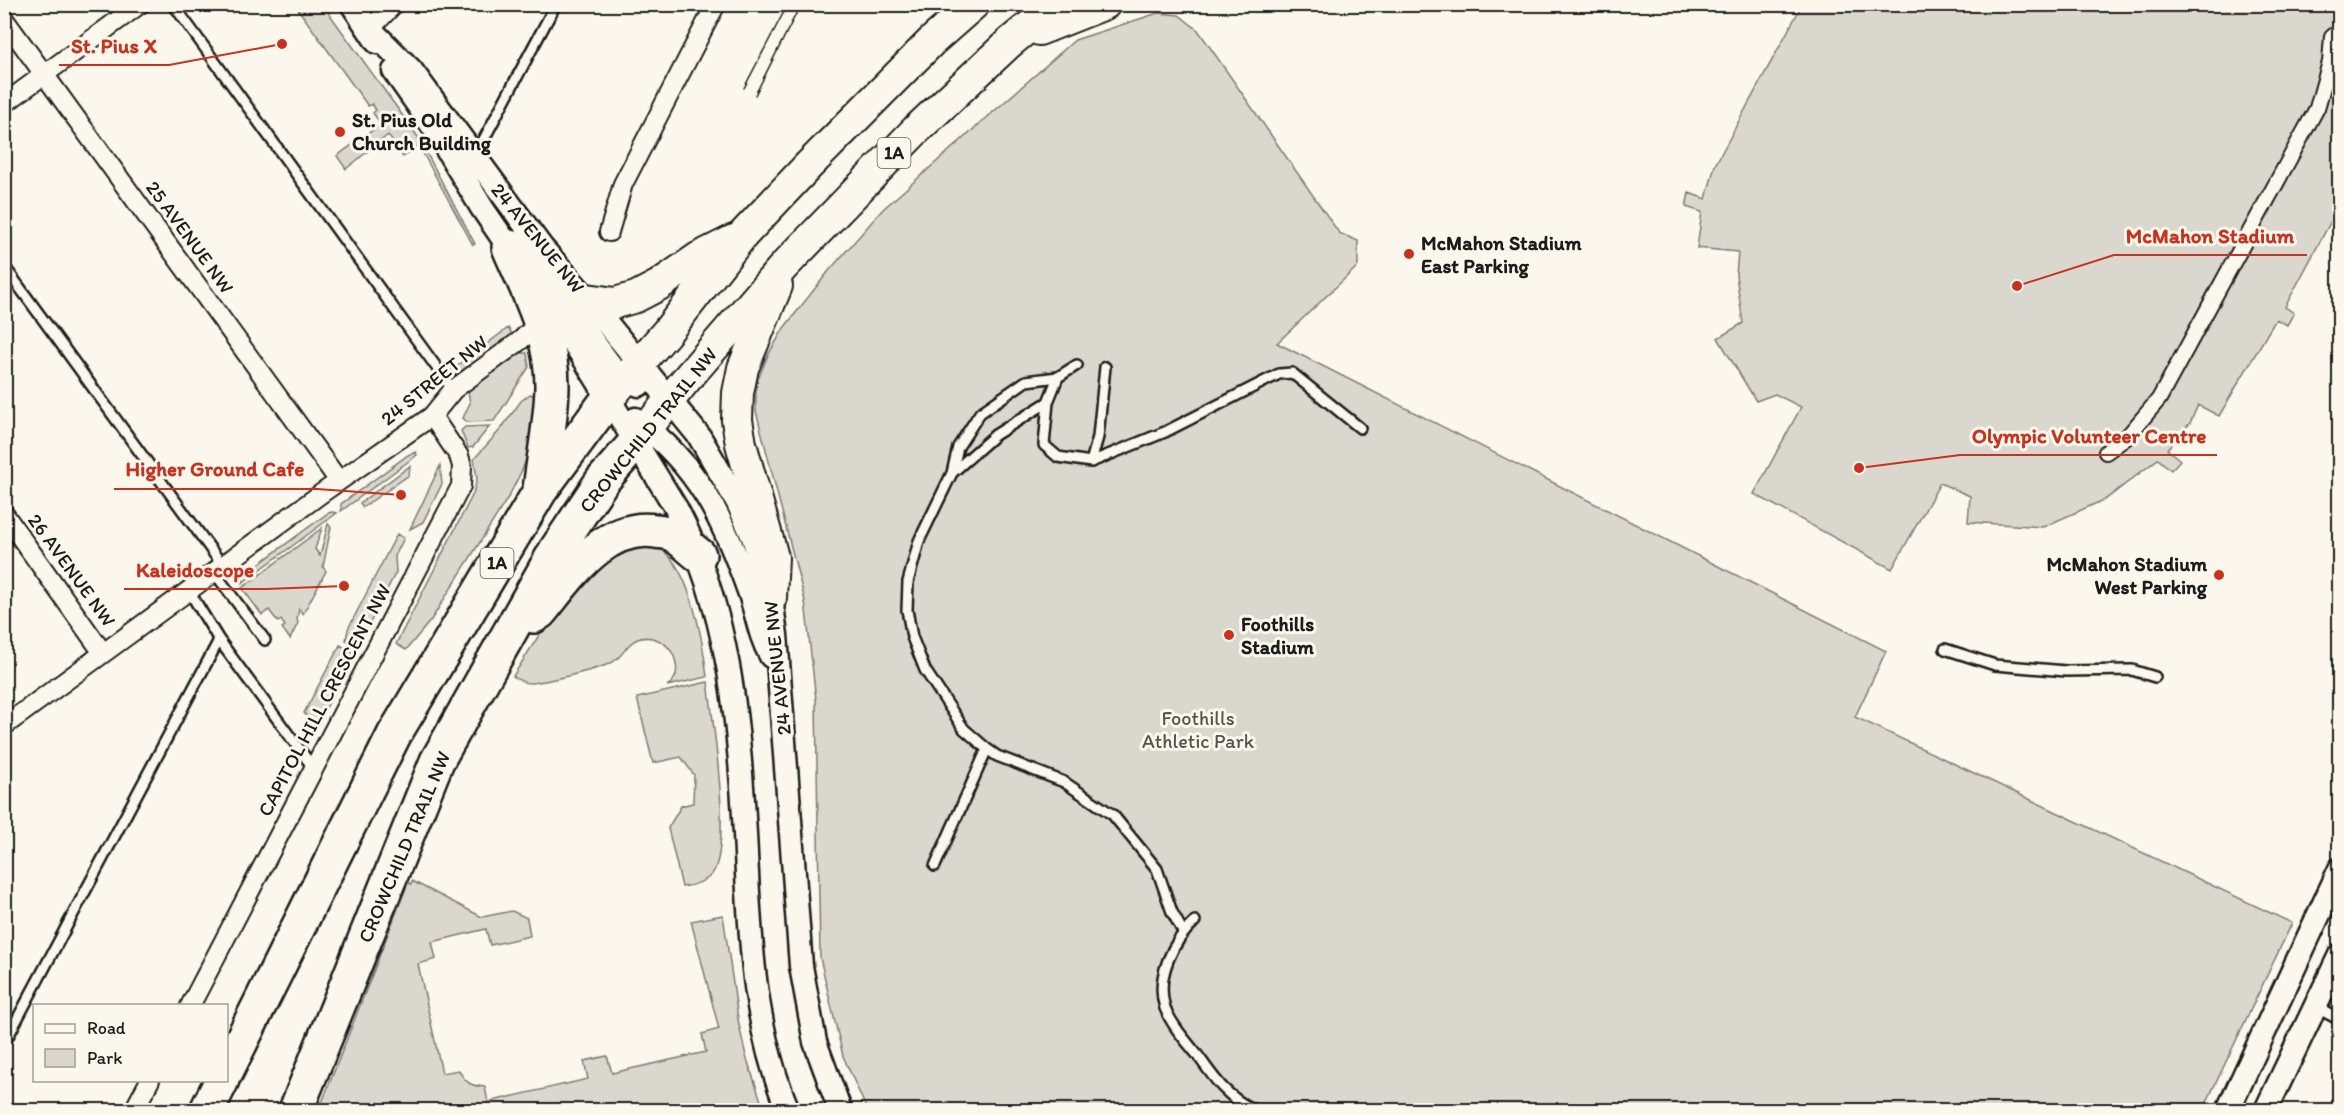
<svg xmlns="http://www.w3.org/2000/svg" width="2344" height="1115" font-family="Itim,sans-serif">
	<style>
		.green { fill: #dad7ce; stroke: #7b7a75; stroke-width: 1.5 }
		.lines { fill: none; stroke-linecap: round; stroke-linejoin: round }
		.service-casing { stroke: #1c1c1c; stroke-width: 14 }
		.pedestrian-casing { stroke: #1c1c1c; stroke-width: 18 }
		.minor-casing { stroke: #1c1c1c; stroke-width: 22 }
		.tertiary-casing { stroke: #1c1c1c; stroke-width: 27 }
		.trunk-casing { stroke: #1c1c1c; stroke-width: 34 }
		.motorway-casing { stroke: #1c1c1c; stroke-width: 38 }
		.service { stroke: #fbf7ec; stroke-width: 9 }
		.pedestrian { stroke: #fbf7ec; stroke-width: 14 }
		.minor { stroke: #fbf7ec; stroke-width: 18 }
		.tertiary { stroke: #fbf7ec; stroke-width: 22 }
		.trunk { stroke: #fbf7ec; stroke-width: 30 }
		.motorway { stroke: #fbf7ec; stroke-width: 33 }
		.tram { stroke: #1c1c1c; stroke-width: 1.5 }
		.poi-dot { fill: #c8321e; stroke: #fbf7ec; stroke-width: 2 }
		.labels { text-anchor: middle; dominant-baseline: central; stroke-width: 6; stroke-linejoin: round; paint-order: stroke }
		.shield { fill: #fbf7ec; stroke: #5f5e5a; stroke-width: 1.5 }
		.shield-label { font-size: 18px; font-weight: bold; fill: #1c1c1c }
		.poi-label { font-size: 20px; font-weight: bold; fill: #1c1c1c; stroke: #fbf7ec; text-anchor: start }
		.street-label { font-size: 20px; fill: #1c1c1c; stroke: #fbf7ec }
		.park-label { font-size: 20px; fill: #555451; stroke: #fbf7ec }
		.leader { fill: none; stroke: #c8321e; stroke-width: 2 }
		.callout-dot { fill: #c8321e; stroke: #fbf7ec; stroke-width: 2 }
		.callout-label { font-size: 21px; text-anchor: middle; font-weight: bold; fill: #c8321e; stroke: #fbf7ec; stroke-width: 6; stroke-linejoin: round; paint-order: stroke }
	</style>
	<rect width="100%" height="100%" fill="#fbf7ec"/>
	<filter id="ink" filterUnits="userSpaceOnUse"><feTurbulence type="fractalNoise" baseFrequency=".0167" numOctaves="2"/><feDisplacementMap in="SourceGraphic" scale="12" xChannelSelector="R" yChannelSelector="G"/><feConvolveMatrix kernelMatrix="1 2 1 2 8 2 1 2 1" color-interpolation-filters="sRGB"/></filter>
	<g filter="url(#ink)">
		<!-- green -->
		<path class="green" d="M295,5h28l95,132 57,107 -2,1 -54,-99 -16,11 -15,-22 -42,34 -9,-13 44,-32 -8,-11 3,-3 -4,-6 -4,2z
			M1802,5h537v201l-54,101 9,6 -7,12 -11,-6 -57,97 -21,-11 -8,18 -23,26 13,11 -9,10 -13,-11 -52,40 -63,28 -75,-5 2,-26 -30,-13 -48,86 -138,-75 47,-87 -26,-13 -19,7 -38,-63 25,-15 -7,-48 2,-23 -41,-4 5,-36 -16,-5 3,-14 17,6 9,-34z
			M1158,13l21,2 19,15 141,203 19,8v25l-81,77 609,308 -31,66 437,206 -89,187h-1336l-24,-54 -23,-98 -4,-258 -11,-99 -49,-190v-27l12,-29 16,-27 44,-56 55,-63 192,-169z
			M508,328l3,4 -2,7 -54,36 -6,-3z
			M519,353h8l2,14 -35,54 -27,1 -4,-4 7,-15 -2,-12z
			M530,394l7,3 -6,48 -8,23 -14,28 -78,124 -25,30 -10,-6 77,-150 4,-15 -3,-20 27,-30 20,-28z
			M490,426l-17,21 -5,1 -7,-17 4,-4z
			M416,452l1,3 -76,56v-7l67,-49z
			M410,466l-1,9 -46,32 -3,-4z
			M440,466l2,18 -19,38 -13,7z
			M332,512l5,1 -95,70 2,-8 84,-62z
			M328,524l3,3 -8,40 3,4 -23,43 -4,-5 -2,10 1,4 -8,16 -8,-11 3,-2 -4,-6 -3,2 -9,-12 -7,5 -20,-27 80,-60 -7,21 5,7z
			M397,534l7,4 -9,18 1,16 -38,74 -12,-6 2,-11z
			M655,546c35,14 48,96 52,131l-40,9c12,-7 11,-20 6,-32 -8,-15 -29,-23 -43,-10 -7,7 -10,15 -19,19 -15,7 -65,19 -81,20 -6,0 -12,-3 -17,-7l65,-102 13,-13 42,-12z
			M340,645l15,8 -39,74 -12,-14z
			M708,682c5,41 23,155 6,189 -5,10 -22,15 -32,16l-14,-59 13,-22 12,-3 1,-28 -13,-18 -28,6 -16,-65z
			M412,881l70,36 30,-6 15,7 3,18 -40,9 -4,-16 -54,13 4,17 -18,5 24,109 17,-3c6,13 12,16 26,17l3,15 100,-23 -4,-18 23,-5 5,17 94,-21 -4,-18 17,-5 -28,-108 32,-6 16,110 7,31 18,54h-445l89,-227 3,1z"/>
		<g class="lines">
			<defs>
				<path id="service" d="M173,4l280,386
					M475,156l81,-152
					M4,266l219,300
					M1058,377l-32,4 -46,32 -22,34 -6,26 43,-38 53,-33 10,-25 19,-12
					M1048,402l-4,43 14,12 33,5 74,-30 114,-58 13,-1 68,55
					M1091,462l7,-25 7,-70
					M952,473l-33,68 -11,41 -1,28 5,27 13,33 39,59 23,20 10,7 67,26 49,33 44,54 15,43 11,20
					M214,572l51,68
					M189,591l30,49 95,129
					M1945,649l50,16 71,6 66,-1 23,7
					M935,866l52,-117
					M1195,921c-22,20 -40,56 -30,87 7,18 22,34 34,49 17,24 28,40 55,53
					M2315,1007l25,13
					M4,1044l215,-404
					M2339,1110h1"/>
				<path id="pedestrian" d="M2106,452l21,-15 32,-38 158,-291 13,-46 2,-26"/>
				<path id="minor" d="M4,19l335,462
					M370,29l24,-25
					M4,104l136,-100
					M609,232l14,-48 93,-180
					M4,514l99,139
					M4,726l318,-233 110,-77 21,-26 68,-50 19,-19
					M190,1006l271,-520 1,-20 -3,-10 -27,-40
					M134,1110l16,-30"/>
				<path id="tertiary" d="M352,4l25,38
					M370,29l41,41 131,178 45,51 112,137 39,67 15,34 18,61 5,37 25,331 14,76 25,68
					M394,71l40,57 48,80 35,51
					M519,242l95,128 12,9 13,6
					M536,286l49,74 91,148c53,100 63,214 69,326 5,94 6,189 43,276
					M636,419c63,48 87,99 113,172 8,22 10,44 22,65
					M2228,1110l112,-241
					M2266,1110l74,-155"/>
				<path id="trunk" d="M1039,30l66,-26
					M587,299l28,4 21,-6 23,-12 39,-27 36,-18
					M609,398l57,-65 76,-97 66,-70 124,-125 42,-37
					M636,442l48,-60 100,-116 132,-136 93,-87 48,-39
					M771,598l2,-41 -32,-113 -4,-24 1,-27 5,-25 34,-82"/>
				<path id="motorway" d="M509,247c19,45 44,91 43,141 -1,34 -8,68 -12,102
					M534,616l6,-4c29,-35 63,-89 116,-81 5,1 13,1 18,4 8,5 17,14 25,20
					M226,1072l168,-337 146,-244 69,-93
					M207,1110l15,-30
					M296,1110l141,-349 119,-211 46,-69 34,-39"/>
			</defs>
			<!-- service casing -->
			<use href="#service" class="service-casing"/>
			<!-- pedestrian casing -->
			<use href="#pedestrian" class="pedestrian-casing"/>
			<!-- minor casing -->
			<use href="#minor" class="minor-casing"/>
			<!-- tertiary casing -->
			<use href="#tertiary" class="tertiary-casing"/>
			<!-- trunk casing -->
			<use href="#trunk" class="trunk-casing"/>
			<!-- motorway casing -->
			<use href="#motorway" class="motorway-casing"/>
			<!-- service -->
			<use href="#service" class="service"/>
			<!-- pedestrian -->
			<use href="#pedestrian" class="pedestrian"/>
			<!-- minor -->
			<use href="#minor" class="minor"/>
			<!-- tertiary -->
			<use href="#tertiary" class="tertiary"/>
			<!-- trunk -->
			<use href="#trunk" class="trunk"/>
			<!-- motorway -->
			<use href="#motorway" class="motorway"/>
			<!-- tram -->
			<path class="tram" d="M744,88l44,-84
				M755,95l46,-91"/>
		</g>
	</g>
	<!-- markers -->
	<g class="poi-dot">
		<circle cx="340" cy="132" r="6"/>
		<circle cx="1409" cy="254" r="6"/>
		<circle cx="2219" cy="575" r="6"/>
		<circle cx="1229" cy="635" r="6"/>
	</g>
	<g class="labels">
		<!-- shield labels -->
		<g class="shield">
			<rect x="877.5" y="138" width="33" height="30" rx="4.5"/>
			<rect x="480.5" y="548" width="33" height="30" rx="4.5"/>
		</g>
		<g class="shield-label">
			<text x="894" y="153">1A</text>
			<text x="497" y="563">1A</text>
		</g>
		<!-- poi labels -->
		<g class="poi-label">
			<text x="352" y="120">St. Pius Old<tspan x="352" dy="23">Church Building</tspan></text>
			<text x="1421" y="243">McMahon Stadium<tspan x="1421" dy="23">East Parking</tspan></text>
			<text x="2207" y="564" text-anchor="end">McMahon Stadium<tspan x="2207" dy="23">West Parking</tspan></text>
			<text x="1241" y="624">Foothills<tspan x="1241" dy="23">Stadium</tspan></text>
		</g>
		<!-- street labels -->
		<g class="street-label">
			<text transform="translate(190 237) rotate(54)">25 AVENUE NW</text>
			<text transform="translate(538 238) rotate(51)">24 AVENUE NW</text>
			<text transform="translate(434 380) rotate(-39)">24 STREET NW</text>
			<text transform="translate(648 430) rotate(-51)">CROWCHILD TRAIL NW</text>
			<text transform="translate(72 570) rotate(54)">26 AVENUE NW</text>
			<text transform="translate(777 668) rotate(-96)">24 AVENUE NW</text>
			<text transform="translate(324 700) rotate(-62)">CAPITOL HILL CRESCENT NW</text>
			<text transform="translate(404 847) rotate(-67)">CROWCHILD TRAIL NW</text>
		</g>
		<!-- park labels -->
		<g class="park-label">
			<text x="1198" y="718">Foothills<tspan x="1198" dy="23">Athletic Park</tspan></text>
		</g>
	</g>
	<!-- callouts -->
	<path class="leader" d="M282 44L169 65H59M2017 286L2114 255H2307M1859 468L1960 455H2217M401 495L317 489H114M344 586L266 589H124"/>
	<g class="callout-dot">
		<circle cx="282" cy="44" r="6"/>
		<circle cx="2017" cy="286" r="6"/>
		<circle cx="1859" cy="468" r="6"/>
		<circle cx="401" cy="495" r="6"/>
		<circle cx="344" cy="586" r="6"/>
	</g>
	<g class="callout-label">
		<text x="114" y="53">St. Pius X</text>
		<text x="2210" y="243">McMahon Stadium</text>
		<text x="2089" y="443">Olympic Volunteer Centre</text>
		<text x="215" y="476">Higher Ground Cafe</text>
		<text x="195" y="577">Kaleidoscope</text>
	</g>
	<!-- margin -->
	<rect width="2344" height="1115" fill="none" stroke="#fbf7ec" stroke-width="24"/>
	<rect x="12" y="12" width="2320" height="1091" fill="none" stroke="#1c1c1c" stroke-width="2" filter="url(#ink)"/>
	<!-- legend -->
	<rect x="33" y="1004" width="195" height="78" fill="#fbf7ec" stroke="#a29f99" stroke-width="1.5"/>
	<rect x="45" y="1024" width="30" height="9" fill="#fbf7ec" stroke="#a29f99" stroke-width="1.5"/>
	<text x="87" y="1034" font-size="18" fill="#1c1c1c">Road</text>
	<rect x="45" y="1049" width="30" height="18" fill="#dad7ce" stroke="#a29f99" stroke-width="1.5"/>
	<text x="87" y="1064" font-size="18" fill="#1c1c1c">Park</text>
</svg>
